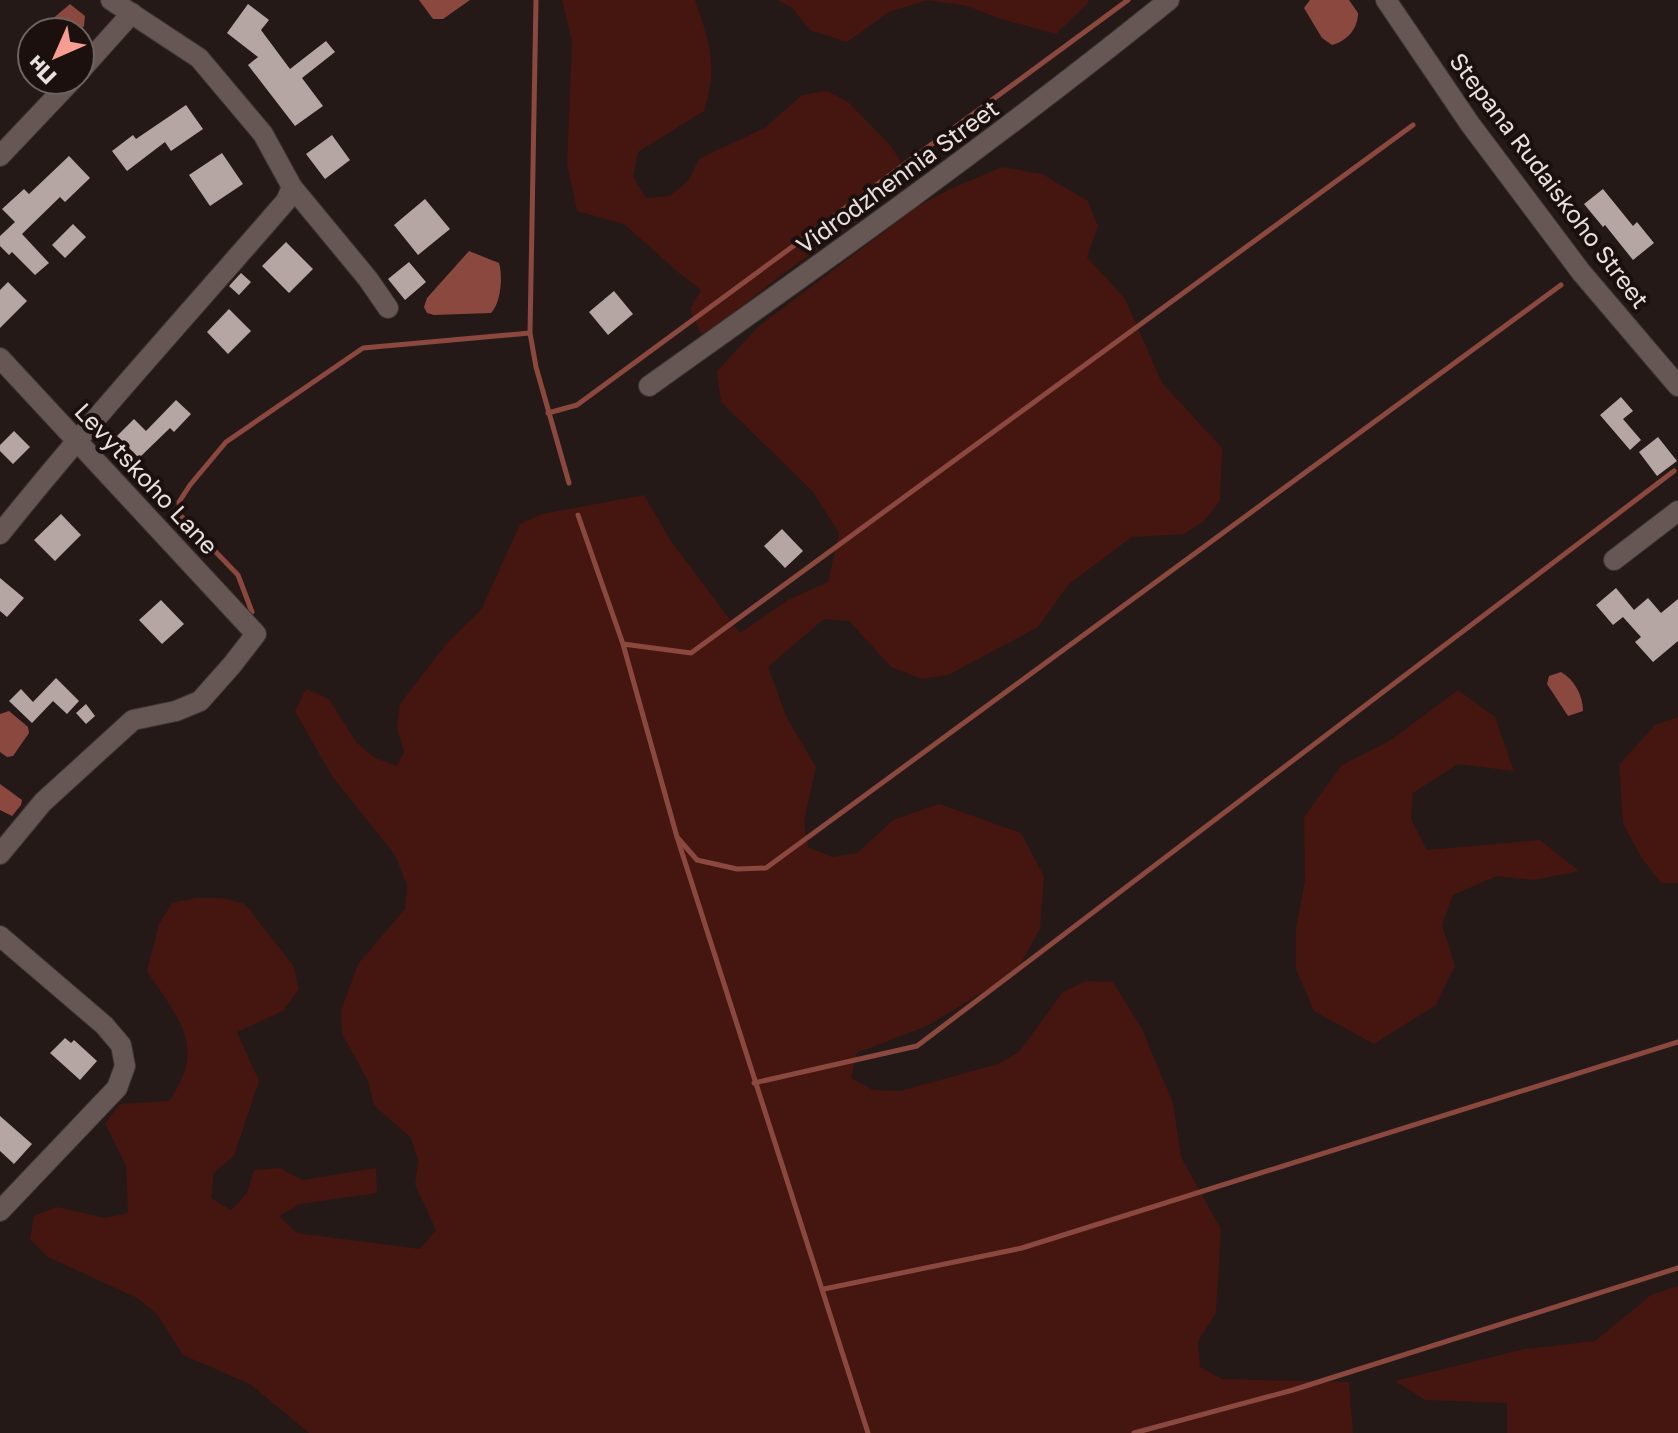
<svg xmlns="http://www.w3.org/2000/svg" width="1678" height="1433" font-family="'Golos Text',sans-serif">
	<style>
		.green { fill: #451510 }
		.water { fill: #8a483f }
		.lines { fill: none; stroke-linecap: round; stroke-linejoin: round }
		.stream { stroke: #8a483f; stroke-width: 5 }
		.building { fill: #b5a5a3 }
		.street-casing { stroke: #3d3534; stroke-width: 22 }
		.street { stroke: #665755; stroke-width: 20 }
		.labels { text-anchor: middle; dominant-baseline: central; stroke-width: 8; stroke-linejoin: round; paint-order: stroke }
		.street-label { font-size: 24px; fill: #e9e1e0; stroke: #1b100e }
	</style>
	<rect width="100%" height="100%" fill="#241917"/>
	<!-- green -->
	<path class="green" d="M562,0h133c15,43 23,67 9,111l-66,41 -5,24 13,22 24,-2 18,-15 11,-22 67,-32 36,-32 25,-4 21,11 43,44 22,35 -133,95 -63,50 -16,8 -11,-25 11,-19 -22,-17 -55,-49 -47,-13 -10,-47 5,-122z
		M778,0h310l1,2 -33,32 -55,-15 -34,-13 -39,-6 -39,12 -42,30 -37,-12 -18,-22z
		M1002,167l40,7 46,27 10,25 -11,31 38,42 37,84 60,65 -2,53 -16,20 -20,13 -52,3 -63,47 -31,43 -90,48 -26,4 -31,-12 -42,-46 -25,-2 -56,48 19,51 29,49 -12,54 4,26 24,10 25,-4 36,-33 46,-16 82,29 23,43 -4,53 -24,43 -89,54 -70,27 -6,25 22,12 27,1 98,-27 21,-12 44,-60 23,-11 27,1 29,47 31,74 8,54 40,72 -5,84 -18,28 2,26 22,12 127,3 4,51h-1044l-59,-49 -67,-29 -26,-41 -20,-16 -89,-41 -18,-18 4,-23 23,-9 48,11 23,-5 -2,-47 -21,-43 15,-19 49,-3c39,-55 9,-82 -22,-130l12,-47 13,-21 24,-5h26l23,6 48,61 6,24 -16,22 -46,21 22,49 -25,75 -20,16 -3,26 20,12 16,-17 7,-23 26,-2 22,12 74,-12 1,25 -77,11 -21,12 18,17 123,16 16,-19 -21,-45 3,-25 -7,-22 -37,-33 -6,-24 -26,-47 -1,-23 17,-47 47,-55 2,-24 -12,-30 -63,-79 -37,-65 11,-22 23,10 27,43 19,16 22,8 7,-14 -7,-24 3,-24 46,-60 35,-34 39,-86 22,-10 102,-19 27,46 69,92 48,-33 40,-18 11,-49 -26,-41 -92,-90 -4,-31 42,-45 158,-119 33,-18z
		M1458,690l37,27 19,54 -56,-7 -45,29 -2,26 16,31 113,-10 39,31 -45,9 -37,-4 -44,19 -11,30 13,41 -19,39 -62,39 -60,-33 -18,-42v-41l9,-47 -1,-64 38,-52 49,-25z
		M1678,717v166h-17l-20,-26 -18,-34 -4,-58 36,-40z
		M1678,1286v147h-171v-30l-82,-3 -30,-19 130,-32 70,-8 56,-46z"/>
	<!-- water -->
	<path class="water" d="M419,0h51l-27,19h-10z
		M1310,0h39l9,13c0,16 -11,28 -26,32l-10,-7 -18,-30z
		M70,4l15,12 -1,10 -5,6h-42z
		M469,251l30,12c4,13 2,40 -8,50l-57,2 -7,-2 -3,-6 3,-9z
		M1561,672c14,8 22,24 22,39l-15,5 -21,-32 2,-8z
		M9,711l19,16 1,6 -16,23 -6,1 -7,-5v-38z
		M0,784l22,16 -1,5 -9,11 -12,-6z"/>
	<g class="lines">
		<!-- stream -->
		<path class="stream" d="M536,0l-6,333 6,34 33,116
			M548,413l29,-8 551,-405
			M578,515l45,129 54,193 191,596
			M252,612l-14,-37 -58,-60 -1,-13 11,-17 36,-43 137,-94 167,-15
			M623,644l68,9 722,-528
			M677,837l20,23 40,9 29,-1 795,-583
			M754,1083l163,-37 757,-575
			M824,1289l198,-41 656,-206
			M1134,1433l159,-43 385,-122"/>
	</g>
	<!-- building -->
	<path class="building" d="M248,4l21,16 -8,10 29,39 36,-28 9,11 -33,26 21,28 -28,20 -47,-61 10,-8 -31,-24z
		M186,105l17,24 -32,22 -6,-9 -38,29 -15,-20 21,-16 3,4z
		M332,135l18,25 -25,19 -19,-25z
		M222,153l21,31 -33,22 -21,-31z
		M69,156l21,22 -25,24 -5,-5 -38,37 27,29 -14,12 -23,-23 -3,3 -9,-9v-10l15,-14 -13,-13 22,-20 5,5z
		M1603,189l30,37 4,-4 17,21 -21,17 -28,-35 -2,2 -19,-23z
		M425,199l25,30 -32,26 -24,-30z
		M73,224l13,13 -21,21 -13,-13z
		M286,242l27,27 -24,24 -27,-27z
		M409,262l17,20 -21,18 -17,-21z
		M241,273l10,9 -12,13 -10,-9z
		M8,282l19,19 -27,27v-38z
		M614,291l19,23 -25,21 -19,-23z
		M229,309l22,22 -23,23 -21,-22z
		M1621,397l12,14 -10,8 18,21 -11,10 -30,-35z
		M176,400l15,14 -17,18 -4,-4 -31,30 -22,-22 17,-17 12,12z
		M14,431l16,16 -17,17 -13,-13v-6z
		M1658,437l19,24 -20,15 -18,-24z
		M61,514l20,21 -26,26 -21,-21z
		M782,529l21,22 -18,17 -21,-22z
		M0,578l24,20 -17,19 -7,-6z
		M1616,588l18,22 14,-12 13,15 17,-14v42l-25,21 -18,-20 6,-5 -18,-20 -10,8 -17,-20z
		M161,600l23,24 -22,20 -23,-24z
		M56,678l23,23 -12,13 -14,-13 -21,22 -23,-22 12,-12 12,13z
		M86,704l9,12 -9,8 -10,-11z
		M65,1038l6,5 3,-3 23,21 -17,19 -30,-27z
		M0,1116l32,28 -18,20 -14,-13z"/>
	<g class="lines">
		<defs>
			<path id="street" d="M1386,0l84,124 111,148 97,114
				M80,71l52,-58
				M0,156l72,-76
				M292,187l76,92 20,29
				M0,358l256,276 -24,31 -32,36 -24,10 -43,9 -90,82 -43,52
				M649,386c176,-125 352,-250 520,-386
				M0,534c92,-115 190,-222 286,-333l6,-14 -29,-53 -64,-76 -88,-58
				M1614,560l64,-49
				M0,936l104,89 17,20 4,21 -8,22 -117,123"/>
		</defs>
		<!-- street casing -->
		<use href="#street" class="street-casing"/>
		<!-- street -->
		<use href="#street" class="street"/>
	</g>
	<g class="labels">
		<!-- street labels -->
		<g class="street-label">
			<text transform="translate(897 176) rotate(-36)">Vidrodzhennia Street</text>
			<text transform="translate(1550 180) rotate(53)">Stepana Rudaiskoho Street</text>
			<text transform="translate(147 478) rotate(47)">Levytskoho Lane</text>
		</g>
	</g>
	<!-- north arrow -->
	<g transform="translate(56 56) rotate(225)"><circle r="38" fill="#1b100e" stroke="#6d6462" stroke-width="2"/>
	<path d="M0-6L14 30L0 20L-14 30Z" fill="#f59d90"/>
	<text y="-12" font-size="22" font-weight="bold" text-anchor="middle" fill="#e9e1e0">Пн</text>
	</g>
</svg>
